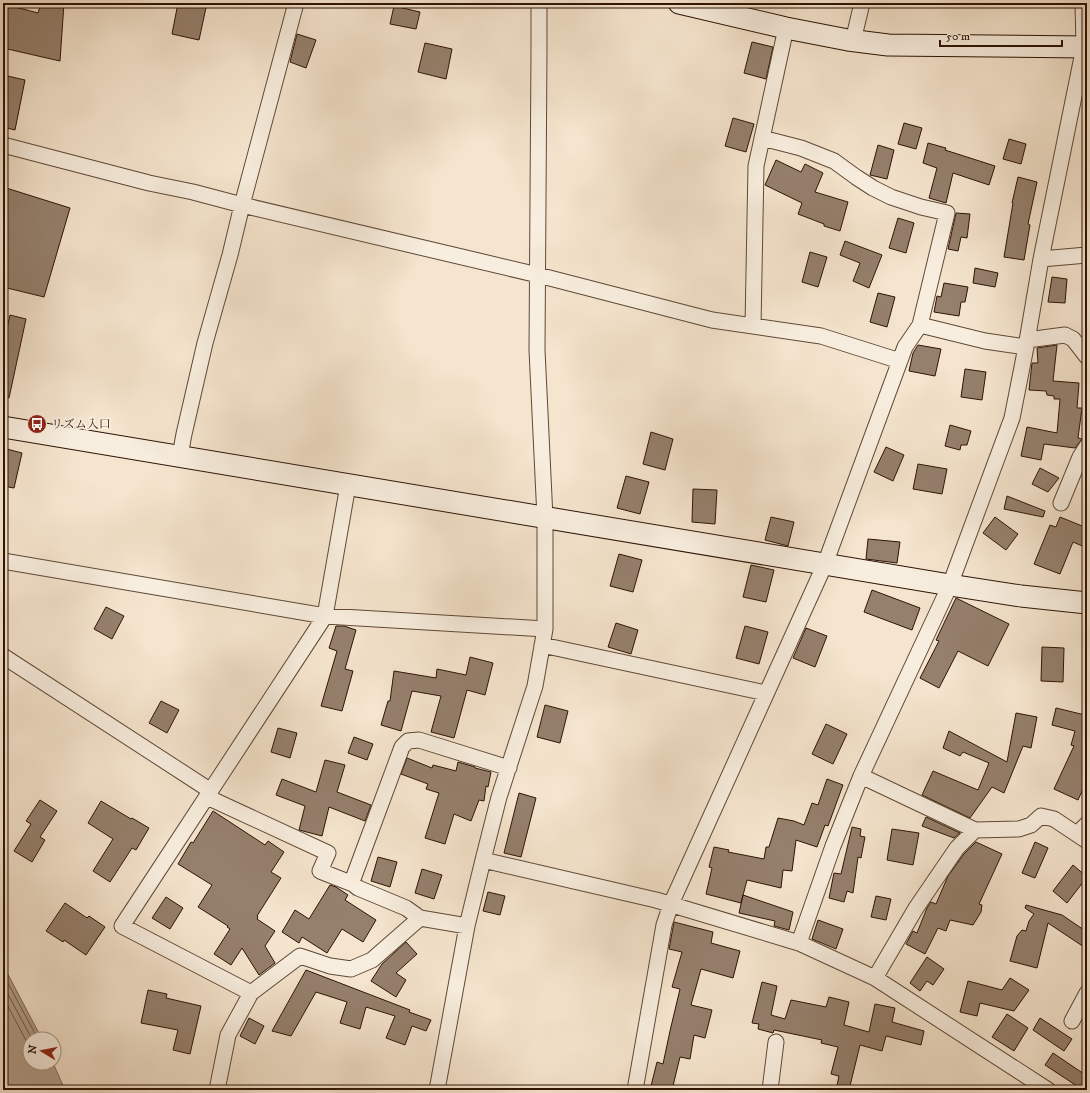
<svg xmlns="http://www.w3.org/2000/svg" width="1090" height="1093" font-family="'IM FELL DW Pica','Noto Serif JP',serif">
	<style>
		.water { fill: #b19e89; stroke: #7d6654 }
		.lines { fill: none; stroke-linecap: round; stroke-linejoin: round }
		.shore { stroke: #705846; stroke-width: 1 }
		.building { fill: #95806d; stroke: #2e1304 }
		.street-casing { stroke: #604836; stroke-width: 17 }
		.secondary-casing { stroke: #2e1304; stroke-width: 23 }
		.street { stroke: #f8eedf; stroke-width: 15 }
		.secondary { stroke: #f8eedf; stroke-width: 21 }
		.labels { text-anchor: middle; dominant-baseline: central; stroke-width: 3.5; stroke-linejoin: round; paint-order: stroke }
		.poi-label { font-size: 12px; fill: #2e1304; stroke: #f8eedf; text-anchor: start }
	</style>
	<rect width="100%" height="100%" fill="#f5e5ce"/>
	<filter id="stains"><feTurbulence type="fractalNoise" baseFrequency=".005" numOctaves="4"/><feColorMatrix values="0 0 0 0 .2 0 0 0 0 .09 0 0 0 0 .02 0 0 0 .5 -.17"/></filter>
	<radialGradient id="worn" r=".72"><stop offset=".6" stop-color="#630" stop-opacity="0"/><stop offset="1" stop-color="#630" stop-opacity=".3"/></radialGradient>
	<!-- water -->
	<path class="water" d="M3,965l39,74h-12v24h23l12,27h-62z"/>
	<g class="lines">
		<!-- shore -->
		<path class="shore" d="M3,974l35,65
			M3,985l29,54
			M3,997l27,51"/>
	</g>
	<!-- building -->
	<path class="building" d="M41,3h23l-4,58 -57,-13v-22l5,-21 30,8z
		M178,3h29l-8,37 -27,-6z
		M394,6l26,6 -4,17 -26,-5z
		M297,34l19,6 -10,28 -16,-6z
		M752,42l21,5 -7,32 -22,-6z
		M425,43l27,6 -6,30 -28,-7z
		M3,75l22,5 -10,50 -12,-3z
		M733,118l21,6 -8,28 -21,-6z
		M904,123l18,5 -6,21 -18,-5z
		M1009,139l17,5 -5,20 -18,-5z
		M928,143l18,5 -1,2 50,16 -6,19 -36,-12 -7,30 -17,-5 8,-30 -14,-5z
		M878,145l16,5 -7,29 -17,-4z
		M776,160l25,12 4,-8 18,9 -8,19 33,10 -8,29 -16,-5v-2l-26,-10 4,-11 -37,-18z
		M1018,177l19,5 -9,42 2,1 -6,35 -20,-3 9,-54h-1z
		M3,187l67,21 -26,89 -41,-10z
		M956,213l14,1 -3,24 -6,-1 -3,14 -10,-2z
		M898,218l16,5 -8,30 -17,-5z
		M845,241l37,14 -13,33 -16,-7 7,-18 -20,-8z
		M810,252l17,5 -9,30 -16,-5z
		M975,268l23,5 -3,14 -22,-4z
		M1052,277l15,2 -2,24 -17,-1z
		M944,283l24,4 -3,15h-4l-2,14 -25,-4 3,-16 4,1z
		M878,293l17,4 -8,30 -17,-5z
		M10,315l16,4 -17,79 -6,-1v-49z
		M918,345l23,4 -6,27 -26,-5 4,-18z
		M1057,345l-4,36 26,2 -2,25h5l-4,30 4,1 -7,9 -31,-4 -3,16 -20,-4 6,-29 30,6 3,-34h-6v-3l-7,-1 -1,-4 -17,-1 3,-27h6l-1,-15z
		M965,369l21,3 -4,28 -21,-3z
		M950,425l21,6 -4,14h-6l-1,5 -15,-4z
		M651,432l22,7 -8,31 -22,-6z
		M886,447l18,8 -11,26 -19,-9z
		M3,448l19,5 -8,35 -11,-2z
		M918,464l29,5 -5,25 -29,-5z
		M1040,468l19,10 -11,14 -16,-8z
		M626,476l23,6 -9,32 -23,-6z
		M693,489l24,1 -2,34 -23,-2z
		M1007,496l38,15 -2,6 -39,-8z
		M771,517l23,5 -6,24 -23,-6z
		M995,517l23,17 -12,16 -23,-17z
		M1060,517l27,11v20l-14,-6 -13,32 -26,-10 16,-39 6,2z
		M868,539l32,3 -3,21 -31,-4z
		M619,554l23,6 -9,32 -23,-6z
		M751,565l23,5 -8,32 -23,-5z
		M872,590l48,18 -8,22 -48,-18z
		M956,598l53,26 -21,42 -30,-15 -19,37 -19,-10 19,-37 -3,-1z
		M106,607l18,9 -12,23 -18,-10z
		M616,623l22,7 -7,24 -23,-7z
		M336,626h8l12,4 -11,39 8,2 -11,40 -21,-5 16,-55 -8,-3z
		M745,626l23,6 -9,32 -23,-6z
		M806,628l21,8 -12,31 -22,-9z
		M1042,647l22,1 -1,34 -22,-1z
		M470,657l23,6 -8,32 -18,-5 -13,48 -23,-6 10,-36 -29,-5 -11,40 -20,-6 7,-24h2l4,-30 42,7 1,-9 29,6z
		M161,701l18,9 -12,23 -18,-10z
		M545,705l23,6 -8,32 -23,-6z
		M1056,708l29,7 -3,12h1l4,-9v62l-9,20 -24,-11 20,-43 -3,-1 4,-14 -23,-6z
		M1016,713l21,4 -6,31 -8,-2 -19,47 -12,-6 -22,31 -48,-23 11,-24 45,19 11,-27 -26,-11 -3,4 -17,-8 6,-17 58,31z
		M826,724l21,10 -14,30 -21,-10z
		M278,728l19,5 -7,25 -19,-6z
		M354,737l19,7 -6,16 -19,-7z
		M407,758l25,10 1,-3 23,6 2,-9 17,5v1l16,4 -3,15 -2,-1 -2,15 -5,-1 -8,21 -17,-7 -9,30 -20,-6 14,-45 -13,-4 2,-5 -27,-10z
		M325,760l20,5 -8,27 34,13 -6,16 -36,-14 -7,29 -23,-6 6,-24 -29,-11 6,-16 34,13z
		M827,779l16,6 -15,41 -3,-1 -8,22 -21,-7 -4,31 -9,-1 -2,18 -34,-8 -6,23 -35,-9 6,-26 -3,-1 5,-20 15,3 -1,2 36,7 2,-12h3l9,-29 16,3 10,4 8,-22 6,2z
		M519,793l17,5 -15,59 -17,-4z
		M40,800l17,11 -17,26 5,3 -13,22 -18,-11 17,-27 -5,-3z
		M101,801l30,18 1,-1 17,10 -13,22 -4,-2 -22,34 -17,-11 20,-32 -25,-16z
		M213,811l52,34 3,-4 16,11 -13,20 10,6 -24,38 1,1 -1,2 18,12 -10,15 10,17 -16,12 -17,-27 -11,17 -17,-11 16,-25 -3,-2 1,-1 -30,-19 14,-22 -34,-21 13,-22 2,1z
		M926,817l34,16 -6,5 -32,-12z
		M852,827l9,2 -1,7 5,1 -4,21 -3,-1 -5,36 -6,-2 -3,11 -15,-4 5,-25 7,1z
		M892,829l27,4 -6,32 -26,-5z
		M976,842l26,12 -23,50 3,1 -1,7 -8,13 -23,-5 -4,11 -8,-3 -13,26 -19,-10 7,-13 4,2 10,-25 4,-6 5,2 12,-28 16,-22z
		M1035,842l13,6 -13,30 -13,-5z
		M378,857l19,5 -7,25 -19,-6z
		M1073,865l14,12 -20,26 -14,-12z
		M422,869l20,6 -8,24 -19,-6z
		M330,885l6,2 12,8 -3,5 31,20 -13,22 -21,-13 -15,24 -25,-16 -3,6 -17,-11 13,-22 14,9z
		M488,892l17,4 -5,19 -17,-4z
		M743,895l50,17 -4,18 -15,-4 1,-5 -36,-8z
		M876,896l15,3 -5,21 -15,-3z
		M166,897l17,11 -13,21 -18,-11z
		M65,903l22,15 2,-2 16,11 -19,28 -22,-15 -1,2 -17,-11z
		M1026,905l36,10 25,17v17l-39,-26 -11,45 -27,-7 7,-25 5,-6 4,1 3,-10 5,-7 -9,-6z
		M818,920l25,9 -7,20 -24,-10z
		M674,922l39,10 -2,11 29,8 -7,27 -32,-9 -10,36 21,5 -7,28 -11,-3 -4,24 -10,-2 -8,33h-22l7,-28 6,2 7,-33 10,-42 -8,-2 10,-35 -13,-3z
		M406,942l11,12 -21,19 10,7 -10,17 -25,-16 11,-17z
		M927,957l17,12 -11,16 -6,-4 -7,10 -10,-8z
		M306,970l104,40 -1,2 22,8 -5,11 -14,-5 -7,19 -19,-7 9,-22 -29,-9 -6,22 -20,-6 7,-21 -31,-10 -25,44 -19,-5z
		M1010,978l19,12 -15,21 -34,-8 -3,13 -17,-4 8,-31 34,9z
		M762,982l15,4 -6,29 14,4 6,-19 35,7 3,-10 20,5 -5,23 25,7 6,-28 20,4 -3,14 32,9 -3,14 -35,-9 -4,15 -22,-6 -11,45h-13l3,-14 -8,-2 7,-27 -17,-4 1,-3 -48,-10 -1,3 -15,-4 1,-5 -7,-1z
		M148,990l19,4 -1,4 35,8 -11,48 -17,-4 5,-20 -37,-7z
		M1007,1014l21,14 -14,23 -22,-14z
		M249,1018l15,8 -9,18 -15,-8z
		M1040,1018l32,21 -8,12 -31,-21z
		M1053,1053l34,23v14h-4l-38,-25z"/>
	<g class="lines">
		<defs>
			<path id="street" d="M853,41l9,-38
				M3,145l146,38 44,9 49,13 296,70 174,45 109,16 79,25
				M1041,259l46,-4
				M920,325l65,16 41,6
				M753,326l3,-160 30,-138
				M1027,340l38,-5 8,4 14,18
				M180,456l4,-22 21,-91 25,-88 12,-50 54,-202
				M348,485l-23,131 -203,310 129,67 49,-37 30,10 21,3 21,-9 48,-42 47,8
				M1061,503l19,-46 7,-11
				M3,561l322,55 220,13
				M542,645l224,48
				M3,656l208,135
				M861,776l114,54
				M207,797l121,56 -8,18 33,13
				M1077,834l10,-10
				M483,860l173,40 143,43 76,35 173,112
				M420,918l-14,-10 -48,-20 -5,-4v-5l49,-132 6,-6 11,-1 90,28
				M799,943l34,-97 28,-70 89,-191 62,-167 14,-71 15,-88 43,-212 -1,-44
				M875,978l41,-70 41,-60 18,-18 44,-1 12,-4 10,-9 13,3 33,22
				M1072,1021l15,-28
				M217,1090l11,-55 23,-42
				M437,1090l30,-164 16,-66 16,-63 36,-111 10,-57v-111l-8,-168 2,-301v-46
				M635,1090l29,-165 7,-21 154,-340 80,-217 15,-22 27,-112 -26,-6 -30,-10 -18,-9 -17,-11 -22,-16 -33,-13 -39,-10
				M770,1090l6,-48"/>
			<path id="secondary" d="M679,3l107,25 62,12 40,5 199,2
				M3,427l947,158 71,11 66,7"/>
		</defs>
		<!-- street casing -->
		<use href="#street" class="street-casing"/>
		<!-- secondary casing -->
		<use href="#secondary" class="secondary-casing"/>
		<!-- street -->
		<use href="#street" class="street"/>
		<!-- secondary -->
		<use href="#secondary" class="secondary"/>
	</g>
	<!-- icons -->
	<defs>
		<symbol id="bus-disc" viewBox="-11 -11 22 22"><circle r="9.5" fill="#8f2418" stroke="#f8eedf"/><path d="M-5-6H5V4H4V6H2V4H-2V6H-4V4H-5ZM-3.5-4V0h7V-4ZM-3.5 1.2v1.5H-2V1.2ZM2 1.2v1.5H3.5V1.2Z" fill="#fff"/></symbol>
	</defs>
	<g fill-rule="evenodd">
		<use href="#bus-disc" x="26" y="413" width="22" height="22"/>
	</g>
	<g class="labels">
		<!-- poi labels -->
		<g class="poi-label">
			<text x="51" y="424">リズム入口</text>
		</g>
	</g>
	<!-- margin -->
	<rect width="1090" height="1093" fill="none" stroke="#f5e5ce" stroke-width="16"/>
	<rect x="4" y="4" width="1082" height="1085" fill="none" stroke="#2e1304" stroke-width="2"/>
	<rect x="8" y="8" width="1074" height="1077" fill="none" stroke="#2e1304"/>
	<!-- north arrow -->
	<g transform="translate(42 1051) rotate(280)"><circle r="19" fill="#f8eedf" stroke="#a79687"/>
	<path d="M0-3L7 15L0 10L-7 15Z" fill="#8f2418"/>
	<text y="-6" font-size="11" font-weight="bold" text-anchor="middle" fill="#2e1304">N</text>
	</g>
	<!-- scale -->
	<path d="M940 40v6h122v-6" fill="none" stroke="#2e1304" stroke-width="2"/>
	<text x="946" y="40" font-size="12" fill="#2e1304" stroke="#f8eedf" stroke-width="3" paint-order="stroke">50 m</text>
	<rect width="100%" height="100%" filter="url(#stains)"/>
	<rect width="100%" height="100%" fill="url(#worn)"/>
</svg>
